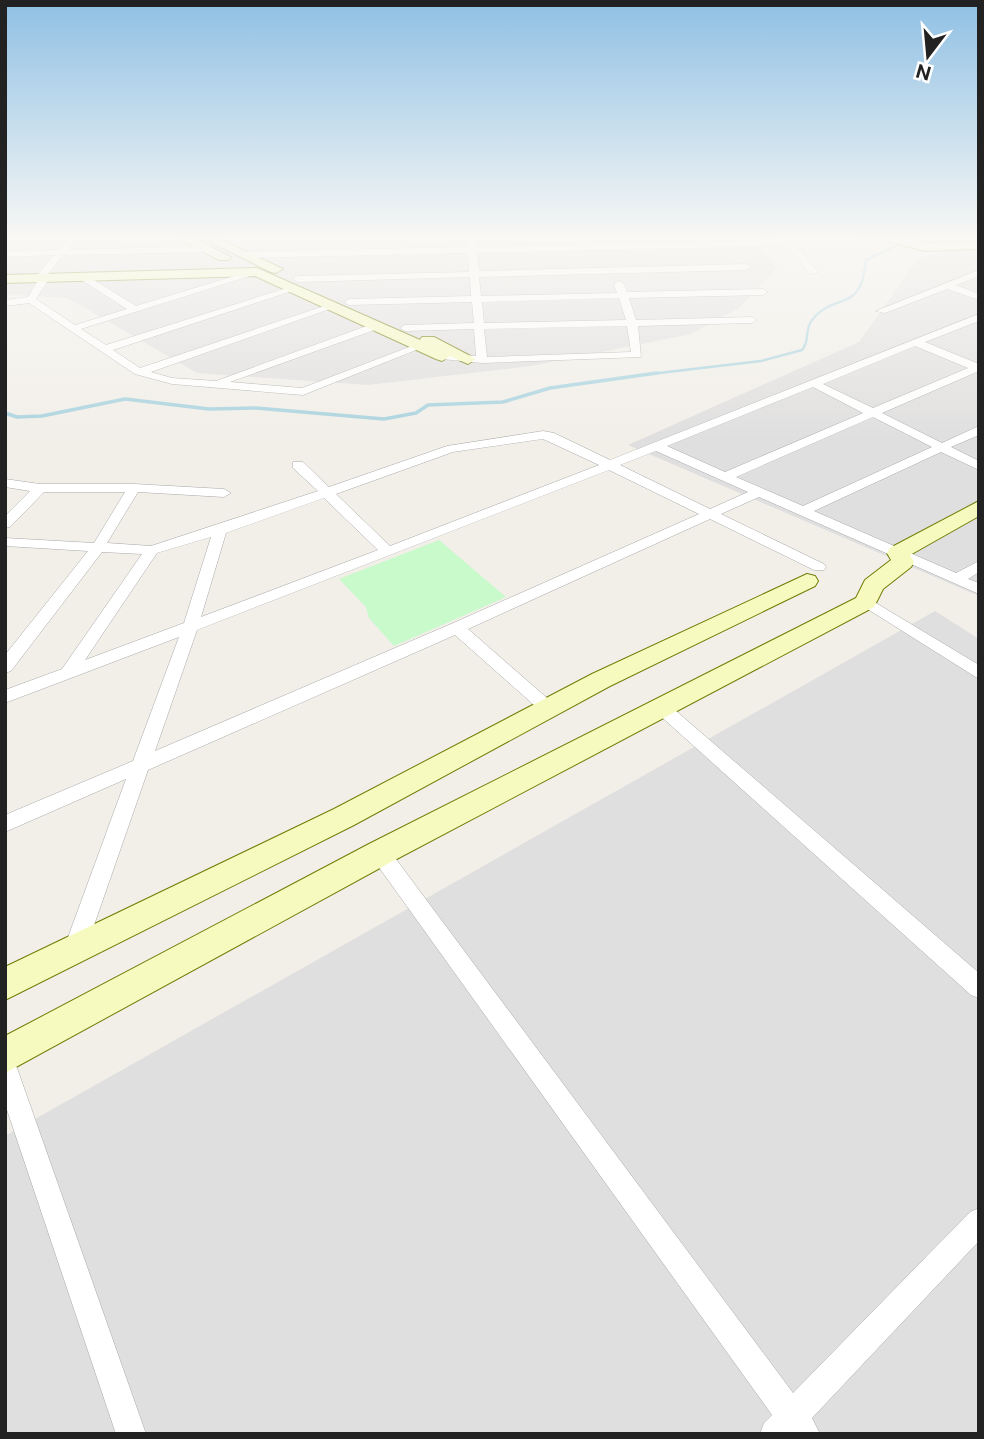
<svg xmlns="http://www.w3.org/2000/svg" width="984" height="1439" font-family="'Public Sans',sans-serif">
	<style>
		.residential { fill: #e0dfdf }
		.park { fill: #c8facc }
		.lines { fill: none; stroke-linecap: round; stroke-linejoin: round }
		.stream-far1 { stroke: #aad3df; stroke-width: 2.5 }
		.stream { stroke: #aad3df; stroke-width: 3.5 }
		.street-casing { stroke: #a9a9a9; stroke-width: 1 }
		.secondary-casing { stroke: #707d05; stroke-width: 2 }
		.street { fill: #fff; fill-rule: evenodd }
		.secondary { fill: #f7fabf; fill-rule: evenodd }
	</style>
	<rect width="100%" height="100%" fill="#f2efe9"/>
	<!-- residential -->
	<path class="residential" d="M5,239h749l23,29 -38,40 -48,26 -160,32 -163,19 -171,-12 -129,-75 -63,-4z
		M979,239v357l-351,-151 231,-103 59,-83z
		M935,611l44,28v795h-974v-298z"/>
	<!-- park -->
	<path class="park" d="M439,540l67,57 -112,49 -25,-28 -3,-11 -27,-28z"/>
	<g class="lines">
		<!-- stream-far1 -->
		<path class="stream-far1" d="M642,375l119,-14 41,-11c8,-8 2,-20 10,-30 23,-29 49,-5 54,-60l44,-21"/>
		<!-- stream -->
		<path class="stream" d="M5,413l12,4 25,-1 83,-17 84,10 47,-1 128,11 32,-6 12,-8 75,-3 47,-14 107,-15"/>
		<defs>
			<path id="street" d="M68,239h8l-8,11 138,-4 4,3 -4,3 -143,3 -18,23 2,4 -11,17 39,26 52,-16 -47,-30v-4h6l50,31 118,-36 8,2 -181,57 25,16 184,-58 8,2 -185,61 27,18 190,-64 8,2 -187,66 21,6 44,3 156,-57h8v4l-150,54 72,6 115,-44 9,2 -123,49 -131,-11 -37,-10 -106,-71 -24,3v-6l23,-3 9,-15 -2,-4 19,-23 -49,2v-6l53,-1z
				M467,239h8l1,8 324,-8 -5,5 23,28 -8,2 -22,-28 -311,7 2,18 267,-7 5,3 -5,3 -267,7 2,19 136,-3 -3,-9 5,-3 5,3 3,8 136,-3 5,3 -5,3 -134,3 7,22 116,-3 5,3 -5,3 -114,3 3,31 -159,6 -40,-4 -5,-3 5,-3 34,3 -2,-27 -69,2 -5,-3 5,-3 69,-2 -2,-21 -123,3 -5,-3 5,-3 122,-3 -1,-19 -172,5 -5,-3 5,-3 171,-4 -1,-19 -223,5 -4,-3 4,-3 222,-5zM619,298l7,22 -142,3 -2,-21zM627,326l4,26 -144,5 -3,-28z
				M853,239h42l-18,5z
				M979,270v6l-23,9 23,9v6l-32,-11 -62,24 -9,-2z
				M979,314v7l-54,21 54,22v7l-97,42 60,30 37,-17v9l-28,12 28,14v9l-38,-18 -127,59 142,62 23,-12v11l-11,7 11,4v11l-220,-97 -38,17 103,50 2,3 -2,3h-10l-104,-51 -242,110 87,76 3,4 -3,4h-12l-88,-78 -307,135 -63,181 -3,7 -8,3 -8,-3 -3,-7 63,-172 -121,53v-17l128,-54 46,-124 -174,66v-13l57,-21 80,-115 -40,-2 -91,119 -6,2v-18l83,-104 -83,-5v-8l89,5 31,-51h-81l-34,35 -5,1v-12l25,-25 -25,-4v-8l35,5h94l90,5 7,4 -7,4 -86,-5 -31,51 44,3 167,-55 -25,-23v-6h10l26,25 118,-41 96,-15 11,2 56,27zM915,346l53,22 -95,40 -50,-24zM813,387l50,26 -138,59 -58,-26zM873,417l59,30 -129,59 -67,-29zM543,439l56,26 -209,81 -54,-52 117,-42zM656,451l92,41 -38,17 -90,-44zM609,470l90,44 -248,110 -296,127 42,-121zM324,498l54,52 -177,67 25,-84zM211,537l-27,86 -99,37 72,-107z
				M866,597l113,68v14l-118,-74 -3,-3z
				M662,702l6,2 311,269v25l-8,-3 -315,-283 -3,-4 3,-4z
				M380,845l7,2 406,546 177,-181 9,-4v33l-167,177 8,16h-60l4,-11 8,-8 -399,-556 -3,-6 3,-6z
				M5,1056l8,4 4,8 129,366h-30l-111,-330z"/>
			<path id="secondary" d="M179,239h16l36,18 -2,3h-10z
				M204,239h16l63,30 -7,4 -5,-1z
				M889,239h20l16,4 54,-2v8l-54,2 -35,-9z
				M257,268l163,72 2,-3h12l42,22 -8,5 -18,-8 -8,5 -6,-2 -181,-83 -250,7v-8z
				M979,501v15l-69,39 4,7 -3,5 -28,22 -9,18 -483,255 -386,211v-37l364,-192 487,-246 9,-18 26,-20 -4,-7 3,-5z
				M807,574l8,2 3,5 -3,5 -205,100 -256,139 -349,175v-33l329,-158 258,-135z"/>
		</defs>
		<!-- street casing -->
		<use href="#street" class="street-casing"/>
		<!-- secondary casing -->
		<use href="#secondary" class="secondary-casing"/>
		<!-- street -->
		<use href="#street" class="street"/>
		<!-- secondary -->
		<use href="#secondary" class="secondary"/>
	</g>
	<!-- sky -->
	<linearGradient id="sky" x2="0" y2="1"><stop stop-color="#8fc0e4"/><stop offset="0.54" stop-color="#f9f8f5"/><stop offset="1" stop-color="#f9f8f5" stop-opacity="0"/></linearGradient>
	<rect width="984" height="440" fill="url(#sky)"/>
	<!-- border -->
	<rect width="984" height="1439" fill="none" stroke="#222222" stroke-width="14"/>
	<!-- north arrow -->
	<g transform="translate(928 56) rotate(196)" stroke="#ffffff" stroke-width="5" paint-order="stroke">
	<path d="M0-5L12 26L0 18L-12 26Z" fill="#222222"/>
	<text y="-10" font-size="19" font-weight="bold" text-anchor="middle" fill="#222222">N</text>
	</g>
</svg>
